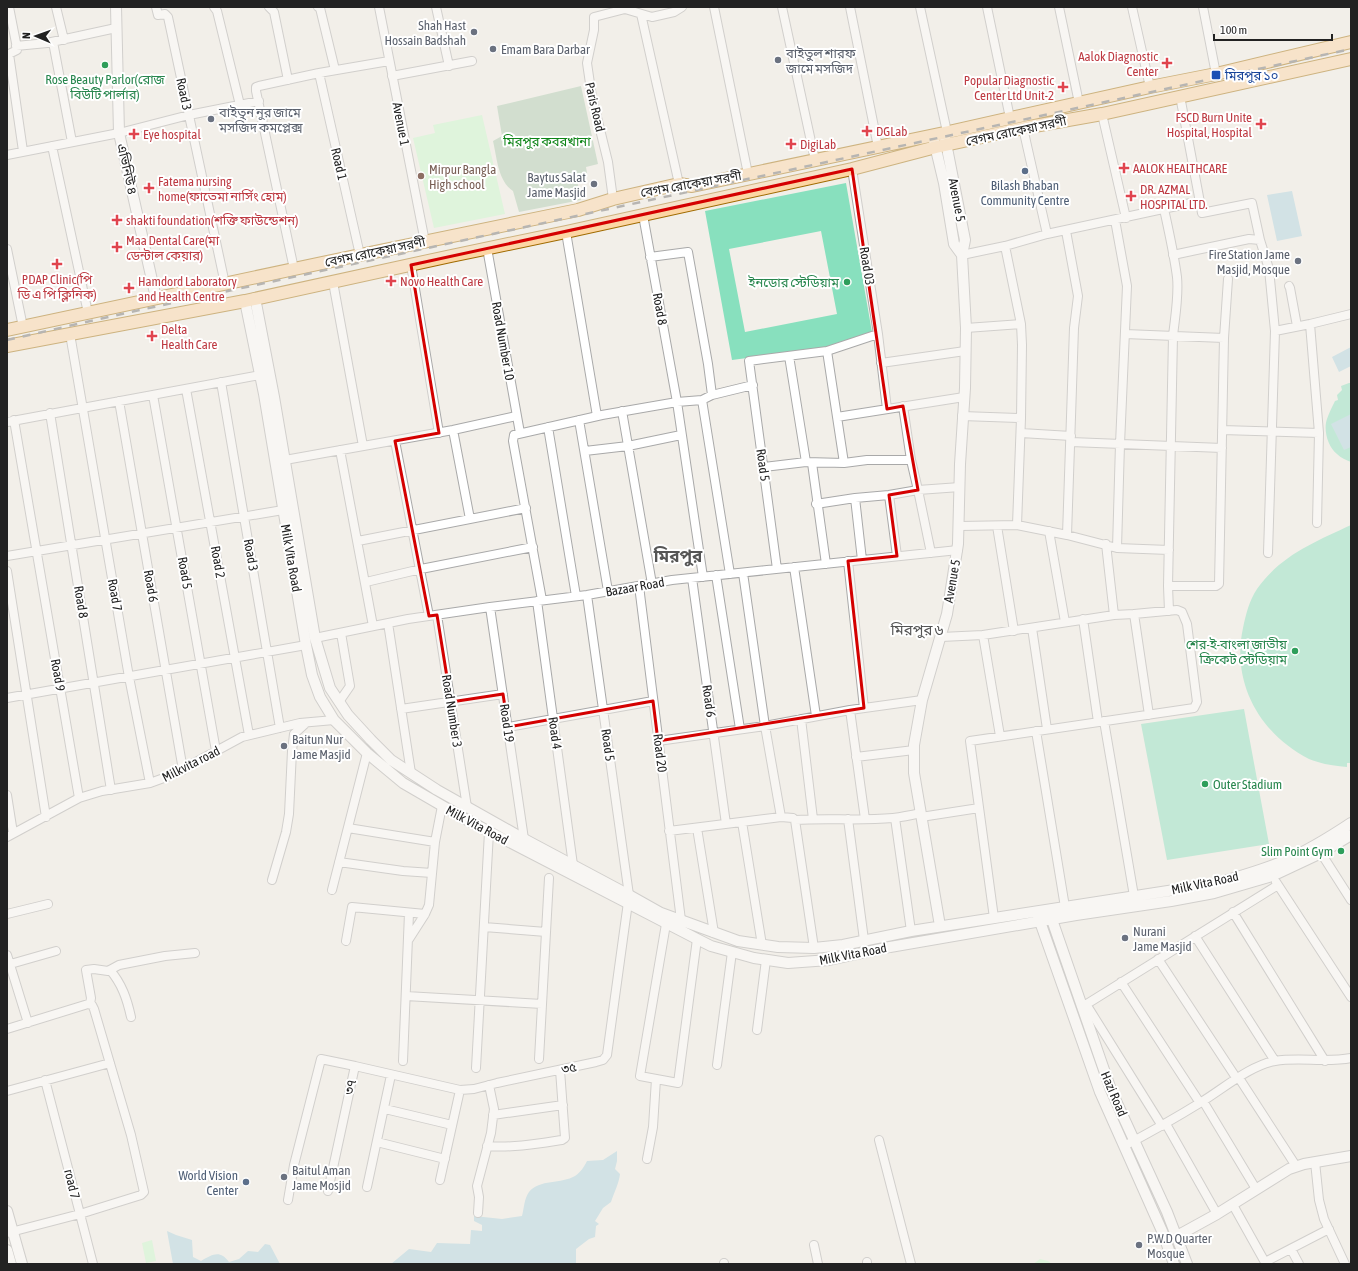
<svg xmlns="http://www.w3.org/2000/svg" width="1358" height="1271" font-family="'Asap Condensed','Noto Sans Bengali',sans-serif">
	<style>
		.cemetery { fill: #aacbaf }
		.park { fill: #c8facc }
		.pitch { fill: #88e0be; fill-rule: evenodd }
		.water { fill: #aad3df }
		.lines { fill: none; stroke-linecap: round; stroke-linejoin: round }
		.minor-casing { stroke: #a9a9a9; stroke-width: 10 }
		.tertiary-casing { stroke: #a9a9a9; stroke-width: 12 }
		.primary-casing { stroke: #a06b00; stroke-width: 14 }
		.minor { stroke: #fff; stroke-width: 8 }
		.tertiary { stroke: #fff; stroke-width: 10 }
		.primary { stroke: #fcd6a4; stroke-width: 12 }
		.rail { stroke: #707070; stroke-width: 2.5; stroke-dasharray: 8 8; stroke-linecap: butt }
		.marked { fill: none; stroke: #d40000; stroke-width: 3; stroke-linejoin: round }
		.worship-dot { fill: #6b7280; stroke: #fff; stroke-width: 1.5 }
		.health-dot { fill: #e0444e; stroke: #fff; stroke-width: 1.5 }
		.leisure-dot { fill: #2e9e5b; stroke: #fff; stroke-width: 1.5 }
		.transit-dot { fill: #1a4fb4; stroke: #fff; stroke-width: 1.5 }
		.service-dot { fill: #5c6f8a; stroke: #fff; stroke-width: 1.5 }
		.education-dot { fill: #8d6e63; stroke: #fff; stroke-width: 1.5 }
		.labels { text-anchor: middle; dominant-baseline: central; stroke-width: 4; stroke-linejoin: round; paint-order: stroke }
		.worship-label { font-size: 13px; fill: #5b616d; stroke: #fff; text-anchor: start }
		.health-label { font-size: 13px; fill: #be3a42; stroke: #fff; text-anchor: start }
		.transit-label { font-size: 13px; fill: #164399; stroke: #fff; text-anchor: start }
		.leisure-label { font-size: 13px; fill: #27864d; stroke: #fff; text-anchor: end }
		.street-label { font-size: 13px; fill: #222; stroke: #fff }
		.park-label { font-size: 13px; fill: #0c8416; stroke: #fff }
		.education-label { font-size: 13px; fill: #785e54; stroke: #fff; text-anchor: start }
		.service-label { font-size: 13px; fill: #4e5e75; stroke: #fff }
		.quarter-label { font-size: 15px; fill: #555; stroke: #fff }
		.district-label { font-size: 17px; font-weight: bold; fill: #555; stroke: #fff }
	</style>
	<rect width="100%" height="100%" fill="#f2efe9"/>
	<!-- cemetery -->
	<path class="cemetery" d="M581,86l17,78 -12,3 1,6 -11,2 5,25 -62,12 -6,-21c-15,-10 -16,-33 -20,-50l9,-5 -5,-30z"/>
	<!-- park -->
	<path class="park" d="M482,115l23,99 -71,14 -21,-90 22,-5 -2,-8z
		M152,1240l4,21 -10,2 -4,-20z
		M1040,1259l8,2 4,3h-19z"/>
	<!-- pitch -->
	<path class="pitch" d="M846,183l27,155 -64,12 -77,10 -27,-149zM821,231l16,83 -92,18 -16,-83z
		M1349,383h2v79c-5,-2 -10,-4 -14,-8 -9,-7 -14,-24 -10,-35 2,-6 5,-12 8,-18l3,-1 -1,-5 5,-5 -1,-4z
		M1351,525v238h-4v4c-12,-1 -26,-3 -38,-8 -49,-25 -78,-76 -66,-131 3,-14 6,-27 14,-39 24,-34 58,-47 94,-64z
		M1244,709l25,135 -102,16 -26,-136z"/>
	<!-- water -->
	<path class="water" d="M1292,191l10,45 -25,5 -10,-46z
		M1351,347v19l-12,6 -7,-15z
		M1351,414v33l-7,3 -13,-26z
		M617,1151v10l-2,8 5,5c-1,9 -6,19 -9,28l-8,6 -8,13 4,3 -3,2 -1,11 -6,2 -13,10v15h-185l18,-15 22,3 6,-9 33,1 1,-14 11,1v-6l-8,-4v-5l28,3 20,-3c2,-7 2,-17 7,-24 10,-13 33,-8 46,-16 6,-4 9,-9 12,-15l16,-1z
		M167,1231l9,4 16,5 1,17 8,4c12,-7 19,-11 28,1l10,-3 9,-8 10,1 7,-8 5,1 10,19h-107z"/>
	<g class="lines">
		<defs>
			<path id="minor" d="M9,7l8,41v2l-8,4 14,97
				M56,7l8,33
				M156,7l2,8 7,-1 3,3 57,267
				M214,7l3,4 23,94
				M269,7l5,5 14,68
				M318,7l2,1 15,62
				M379,7l46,235
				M436,7l13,59
				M714,7l34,167
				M782,7l33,153
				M850,7l28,140
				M920,7l27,125
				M987,7l23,111
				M1059,7l20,96
				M1132,7l18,80
				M1203,7l13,67
				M641,14l38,170
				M53,42l19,100
				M16,46l31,-3 69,-15
				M319,73l41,182
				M392,76l80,-15
				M1180,96l22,117 50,-10 8,37
				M1102,114l24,104
				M1023,128l24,106
				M52,146l36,167
				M7,155l112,-22 70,-18 70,-14
				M852,169l26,165 9,75
				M613,199l-5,-37 -16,-65 -5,-34 7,-33v-13l31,-8 27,8 22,-5 8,-5
				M1164,209c5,23 10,45 13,68 2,19 -2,40 -4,59l-5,250 1,25
				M643,215l34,187 26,175
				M1115,220l12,66 -7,158 -3,104
				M1066,231l12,65 -4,32 -7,207
				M566,232l31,184
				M1005,246l16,78 1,21 -1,73 -4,107
				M487,248l33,185
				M7,249l16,78
				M962,255l43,-9 42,-12 153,-33
				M1173,255l76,-16 11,1 9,29 6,62 -7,222
				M650,257l38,-5 20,112 4,31
				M411,265l28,168
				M294,269l-38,-178v-4l3,-1 60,-13 70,-12
				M333,282l30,164
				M1289,286l1,2 7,38
				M1310,324l9,109 -2,90
				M966,328l55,-4
				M1275,331l35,-7 41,-10
				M70,334l59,343 21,106
				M1125,334l99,4
				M827,351l17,112
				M789,356l17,106
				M881,363l84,-12
				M221,382l59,346
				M186,389l63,346
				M153,395l63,356
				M702,400l28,174
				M119,401l64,369
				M903,406l8,54 7,30 13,63
				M622,411l30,173
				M50,413l61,377
				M962,416l59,2
				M837,417l127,-20
				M14,420l65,378
				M579,420l29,171
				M7,422l253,-47
				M548,427l28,169
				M453,430l17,89
				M1222,430l97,3
				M1021,433l50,3
				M395,441l34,175
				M1071,442l151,6
				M340,450l33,176
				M585,451l43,-5 53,-11
				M285,460l168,-30 63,-14
				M812,463l14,101
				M764,467l42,-5 38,1 23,-3h44
				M889,495l8,61
				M855,498l7,62
				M816,504l39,-6 34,-3 29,-5 42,-3
				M960,526l57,-1 50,10 50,13 52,2
				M997,526l17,105
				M1049,531l16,91
				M358,541l168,-33
				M1106,544l8,71
				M7,556l276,-46
				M848,561l16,147
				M794,567l22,149
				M777,569l-28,-208 78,-10 51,-17
				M7,571l39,246
				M743,573l22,153 16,91
				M716,575l24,154
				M692,578l34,246
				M366,582l55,-13 112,-22
				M639,586l42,334
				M1168,586h48l3,-2 5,-246 4,-59
				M542,600l-29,-159 1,-6 88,-20 75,-13 25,-2 10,-5 41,-10
				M537,601l36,264
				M490,607l34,232
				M1134,614l15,101
				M437,615l30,192
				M1083,619l15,103
				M388,623l23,150
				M1032,628l15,101
				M983,635l17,101
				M941,637l42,-2 131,-20 20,-1 43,-4 5,2 5,12 10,78 -3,6 -224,33 24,177
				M315,638l93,-19 82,-12 97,-12 85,-15 286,-30
				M7,698l299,-53
				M339,702l11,-16 -9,-53
				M401,709l102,-15
				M850,710l15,109
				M801,719l12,100
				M1104,721l30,175
				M508,727l145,-26
				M1036,731l29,176
				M658,741l107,-15 85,-16 72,-10
				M856,757l58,-7
				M7,795l6,38
				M921,817l58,-9
				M895,818l16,113
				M848,819l16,121
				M795,820l19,128
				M742,822l20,123
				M348,828l87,14
				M697,828l17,105
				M669,831l112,-14 12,1 2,2c33,-2 66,1 98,-2 9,-1 19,-3 28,-5
				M7,837l72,-39 23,-7 48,-8 22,-8 70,-38 58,-14 34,-3
				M1321,853l30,47
				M339,862l64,9 29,2
				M272,880l14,-48 3,-18 3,-63 2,-17 12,-11
				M1276,882l75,115
				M332,890l35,-137
				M1233,912l92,149
				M7,914l41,-10
				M666,924l-26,152 38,7 19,-144
				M484,927l62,5
				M1195,936l80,125
				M409,939l16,-25 4,-9 6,-63 7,-36
				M346,941l6,-34 73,7
				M7,955l21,68
				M1158,959l79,120
				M7,965l49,-14
				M110,970c12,14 17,29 21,47
				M1121,982l79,121
				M406,996l136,8
				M90,1004l1,-6 -5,-28 8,-1 14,2 11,-6 46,-9 30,-3
				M1086,1004l76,122
				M1082,1007l196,-122
				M7,1029l81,-25 4,1 2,4 37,126 13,57 -3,3 -61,19 13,50
				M757,1030l9,-70
				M539,1059l10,-181
				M403,1061l6,-148
				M717,1065l15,-113
				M476,1068l13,-236
				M1239,1078l57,88
				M7,1091l103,-28
				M1203,1101l53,88
				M385,1109l67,16
				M493,1115l70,-10
				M1166,1124l51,90
				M879,1140l32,124
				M377,1142l68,17
				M487,1146c26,2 49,-2 75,-6l3,-2 -5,-68
				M1124,1146c27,-14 53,-29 79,-45 21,-13 48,-36 72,-40 25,-4 51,2 76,-3
				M647,1159l6,-32 3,-48
				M1315,1162l4,38 5,19 21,45
				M440,1180l20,-90 14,-1 23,-6 99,-21 7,-2 4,-5 22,-160 -42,-300
				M367,1187l24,-112
				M328,1191l27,-125 105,24
				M288,1200l6,-35 27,-106 34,7
				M1233,1205l33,59
				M478,1213l1,-16 -2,-11 14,-53 3,-24 -5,-24
				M7,1233l73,-19 -35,-134
				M814,1245l4,19
				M1291,1249l8,15
				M867,1262v2
				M1265,1262l64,-33
				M724,1263v1"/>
			<path id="tertiary" d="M116,7l3,126 37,165
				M934,141l10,42 10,61 8,11
				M255,298l19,99 41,241 15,50 18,27 23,25 20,20 46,30 87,49 105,56 32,18 77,28 40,6 36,1 29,-3 68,-14 302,-47c25,-7 50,-14 73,-24 23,-10 44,-23 65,-37
				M245,301l19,93 42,251 6,30 8,22 14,23 33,33 36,30 62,36 232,120 14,7 43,12 34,5 41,-3 61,-13 186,-32 95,-14 43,-8 58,-17 49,-23 30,-18
				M1050,914l61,176 56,122 20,52
				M1038,916l62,176 62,139 12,33
				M940,926l-26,-153v-28l8,-45 25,-86 11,-70 2,-80 5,-76 1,-60 -4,-73 3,-15 -20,-102
				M7,1211l15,53
				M1177,1236l40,-22 72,-45 15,-5 47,-8
				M7,1250l4,14"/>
			<path id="primary" d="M7,330l353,-75 218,-45 35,-11 66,-15 13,2 252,-53 206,-46 66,-13 135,-32
				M7,346l238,-45 206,-45 115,-24 286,-63 84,-22 87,-19 79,-14 249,-55"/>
		</defs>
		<!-- minor casing -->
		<use href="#minor" class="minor-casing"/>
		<!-- tertiary casing -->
		<use href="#tertiary" class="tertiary-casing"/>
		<!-- primary casing -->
		<use href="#primary" class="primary-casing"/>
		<!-- minor -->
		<use href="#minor" class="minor"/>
		<!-- tertiary -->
		<use href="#tertiary" class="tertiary"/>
		<!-- primary -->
		<use href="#primary" class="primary"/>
		<!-- rail -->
		<path class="rail" d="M7,340l119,-27 1225,-264"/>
	</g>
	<!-- marked area -->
	<path d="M0 0H1358V1271H0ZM852,169l35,240 16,-3 15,84 -29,5 8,61 -49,5 16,147 -206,33 -5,-40 -145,26 -5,-33 -52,8 -14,-87 -8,1 -34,-175 44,-8 -28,-168z" fill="#f2efe9" fill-opacity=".55" fill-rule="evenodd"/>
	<path class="marked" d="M852,169l35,240 16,-3 15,84 -29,5 8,61 -49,5 16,147 -206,33 -5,-40 -145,26 -5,-33 -52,8 -14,-87 -8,1 -34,-175 44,-8 -28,-168z"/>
	<!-- markers -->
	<g class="worship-dot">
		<circle cx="474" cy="32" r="4"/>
		<circle cx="493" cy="49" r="4"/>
		<circle cx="778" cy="60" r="4"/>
		<circle cx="211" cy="119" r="4"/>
		<circle cx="594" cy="184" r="4"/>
		<circle cx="1298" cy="261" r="4"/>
		<circle cx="284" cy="746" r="4"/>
		<circle cx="1125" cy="938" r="4"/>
		<circle cx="284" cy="1177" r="4"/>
		<circle cx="1139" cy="1245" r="4"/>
	</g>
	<g class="health-dot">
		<path d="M1165 57h4v4h4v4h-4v4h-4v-4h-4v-4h4z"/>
		<path d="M1061 81h4v4h4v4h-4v4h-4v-4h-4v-4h4z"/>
		<path d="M1259 118h4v4h4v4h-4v4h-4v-4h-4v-4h4z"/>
		<path d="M865 125h4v4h4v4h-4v4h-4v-4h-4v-4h4z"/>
		<path d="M132 128h4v4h4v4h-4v4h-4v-4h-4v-4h4z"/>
		<path d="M789 138h4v4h4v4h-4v4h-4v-4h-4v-4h4z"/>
		<path d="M1122 162h4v4h4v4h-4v4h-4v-4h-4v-4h4z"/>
		<path d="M147 182h4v4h4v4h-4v4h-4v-4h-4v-4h4z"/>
		<path d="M1129 190h4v4h4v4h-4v4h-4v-4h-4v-4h4z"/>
		<path d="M115 214h4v4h4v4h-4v4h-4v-4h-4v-4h4z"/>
		<path d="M115 241h4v4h4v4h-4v4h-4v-4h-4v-4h4z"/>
		<path d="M55 258h4v4h4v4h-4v4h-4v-4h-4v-4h4z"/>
		<path d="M389 275h4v4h4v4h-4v4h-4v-4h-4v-4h4z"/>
		<path d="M127 282h4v4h4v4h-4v4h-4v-4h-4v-4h4z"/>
		<path d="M150 330h4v4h4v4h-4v4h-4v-4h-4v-4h4z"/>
	</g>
	<g class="leisure-dot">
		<circle cx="105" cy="65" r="4"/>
		<circle cx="847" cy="282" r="4"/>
		<circle cx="1295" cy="651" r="4"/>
		<circle cx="1205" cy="784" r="4"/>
		<circle cx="1341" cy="851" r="4"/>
	</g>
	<rect class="transit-dot" x="1211" y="70" width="10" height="10" rx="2"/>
	<g class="service-dot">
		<circle cx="1025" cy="171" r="4"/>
		<circle cx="246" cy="1182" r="4"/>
	</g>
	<circle class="education-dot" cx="421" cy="176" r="4"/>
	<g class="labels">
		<!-- worship labels -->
		<g class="worship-label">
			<text x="466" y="25" text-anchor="end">Shah Hast<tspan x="466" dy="15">Hossain Badshah</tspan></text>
			<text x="501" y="49">Emam Bara Darbar</text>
			<text x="786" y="53">বাইতুল শারফ<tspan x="786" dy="15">জামে মসজিদ</tspan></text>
			<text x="219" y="112">বাইতুন নুর জামে<tspan x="219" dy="15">মসজিদ কমপ্লেক্স</tspan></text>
			<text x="586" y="177" text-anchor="end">Baytus Salat<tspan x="586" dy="15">Jame Masjid</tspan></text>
			<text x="1290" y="254" text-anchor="end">Fire Station Jame<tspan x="1290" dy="15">Masjid, Mosque</tspan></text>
			<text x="292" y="739">Baitun Nur<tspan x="292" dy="15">Jame Masjid</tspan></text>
			<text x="1133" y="931">Nurani<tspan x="1133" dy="15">Jame Masjid</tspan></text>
			<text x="292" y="1170">Baitul Aman<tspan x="292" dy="15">Jame Mosjid</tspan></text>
			<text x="1147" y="1238">P.W.D Quarter<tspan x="1147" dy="15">Mosque</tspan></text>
		</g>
		<!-- health labels -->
		<g class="health-label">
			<text x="1158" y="56" text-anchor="end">Aalok Diagnostic<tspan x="1158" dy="15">Center</tspan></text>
			<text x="1054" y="80" text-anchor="end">Popular Diagnostic<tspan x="1054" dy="15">Center Ltd Unit-2</tspan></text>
			<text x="1252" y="117" text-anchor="end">FSCD Burn Unite<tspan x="1252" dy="15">Hospital, Hospital</tspan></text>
			<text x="876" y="131">DGLab</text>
			<text x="143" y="134">Eye hospital</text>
			<text x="800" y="144">DigiLab</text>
			<text x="1133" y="168">AALOK HEALTHCARE</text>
			<text x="158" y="181">Fatema nursing<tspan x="158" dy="15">home(ফাতেমা নার্সিং হোম)</tspan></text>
			<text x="1140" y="189">DR. AZMAL<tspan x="1140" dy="15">HOSPITAL LTD.</tspan></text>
			<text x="126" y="220">shakti foundation(শক্তি ফাউন্ডেশন)</text>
			<text x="126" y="240">Maa Dental Care(মা<tspan x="126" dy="15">ডেন্টাল কেয়ার)</tspan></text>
			<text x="57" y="279" text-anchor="middle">PDAP Clinic(পি<tspan x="57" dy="15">ডি এ পি ক্লিনিক)</tspan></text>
			<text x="138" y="281">Hamdord Laboratory<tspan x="138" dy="15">and Health Centre</tspan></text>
			<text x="400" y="281">Novo Health Care</text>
			<text x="161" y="329">Delta<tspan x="161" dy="15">Health Care</tspan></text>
		</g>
		<!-- transit labels -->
		<g class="transit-label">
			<text x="1225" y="75">মিরপুর ১০</text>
		</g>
		<!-- leisure labels -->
		<g class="leisure-label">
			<text x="105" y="79" text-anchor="middle">Rose Beauty Parlor(রোজ<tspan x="105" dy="15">বিউটি পার্লার)</tspan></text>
			<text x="839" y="282">ইনডোর স্টেডিয়াম</text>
			<text x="1287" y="644">শের-ই-বাংলা জাতীয়<tspan x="1287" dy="15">ক্রিকেট স্টেডিয়াম</tspan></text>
			<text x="1213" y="784" text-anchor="start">Outer Stadium</text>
			<text x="1333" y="851">Slim Point Gym</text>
		</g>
		<!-- street labels -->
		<g class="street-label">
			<text transform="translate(184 94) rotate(78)">Road 3</text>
			<text transform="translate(595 107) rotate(77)">Paris Road</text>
			<text transform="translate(401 124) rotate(79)">Avenue 1</text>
			<text transform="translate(1016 131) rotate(-12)">বেগম রোকেয়া সরণী</text>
			<text transform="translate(339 164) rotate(77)">Road 1</text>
			<text transform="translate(127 169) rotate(77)">এভিনিউ ৪</text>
			<text transform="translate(691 184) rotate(-10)">বেগম রোকেয়া সরণী</text>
			<text transform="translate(957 200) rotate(79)">Avenue 5</text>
			<text transform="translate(375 252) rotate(-12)">বেগম রোকেয়া সরণী</text>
			<text transform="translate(867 266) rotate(81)">Road 03</text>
			<text transform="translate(660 309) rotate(80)">Road 8</text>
			<text transform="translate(503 341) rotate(80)">Road Number 10</text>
			<text transform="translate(763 465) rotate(82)">Road 5</text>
			<text transform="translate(251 555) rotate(80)">Road 3</text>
			<text transform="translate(291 558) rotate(80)">Milk Vita Road</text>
			<text transform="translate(218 562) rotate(80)">Road 2</text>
			<text transform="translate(185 573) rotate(80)">Road 5</text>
			<text transform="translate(952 581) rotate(-80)">Avenue 5</text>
			<text transform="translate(151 586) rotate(80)">Road 6</text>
			<text transform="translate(635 587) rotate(-10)">Bazaar Road</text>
			<text transform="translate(115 595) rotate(80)">Road 7</text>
			<text transform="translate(81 602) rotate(81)">Road 8</text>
			<text transform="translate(58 675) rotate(80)">Road 9</text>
			<text transform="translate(709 701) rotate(82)">Road 6</text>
			<text transform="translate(452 711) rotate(81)">Road Number 3</text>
			<text transform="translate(507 723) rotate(82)">Road 19</text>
			<text transform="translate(555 733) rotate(82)">Road 4</text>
			<text transform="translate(608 745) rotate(82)">Road 5</text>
			<text transform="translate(660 753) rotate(83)">Road 20</text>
			<text transform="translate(191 764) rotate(-27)">Milkvita road</text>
			<text transform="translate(477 825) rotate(28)">Milk Vita Road</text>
			<text transform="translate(1205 883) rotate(-12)">Milk Vita Road</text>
			<text transform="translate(853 954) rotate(-11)">Milk Vita Road</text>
			<text transform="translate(569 1068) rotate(-13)">৩৫</text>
			<text transform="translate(350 1087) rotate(-78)">৩৭</text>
			<text transform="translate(1114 1094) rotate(67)">Hazi Road</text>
			<text transform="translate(72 1184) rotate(76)">road 7</text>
		</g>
		<!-- park labels -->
		<g class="park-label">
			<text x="547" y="141">মিরপুর কবরখানা</text>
		</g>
		<!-- education labels -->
		<g class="education-label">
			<text x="429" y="169">Mirpur Bangla<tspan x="429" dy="15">High school</tspan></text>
		</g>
		<!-- service labels -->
		<g class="service-label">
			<text x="1025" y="185">Bilash Bhaban<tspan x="1025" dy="15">Community Centre</tspan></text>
			<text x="238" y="1175" text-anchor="end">World Vision<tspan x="238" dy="15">Center</tspan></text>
		</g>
		<!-- quarter labels -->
		<g class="quarter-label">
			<text x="917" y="629">মিরপুর ৬</text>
		</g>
		<!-- district labels -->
		<g class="district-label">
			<text x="678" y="556">মিরপুর</text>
		</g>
	</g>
	<!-- border -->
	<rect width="1358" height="1271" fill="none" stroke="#222222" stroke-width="16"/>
	<!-- north arrow -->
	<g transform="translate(36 36) rotate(272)" stroke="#ffffff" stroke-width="3" paint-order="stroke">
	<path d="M0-3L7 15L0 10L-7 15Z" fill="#222222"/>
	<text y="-6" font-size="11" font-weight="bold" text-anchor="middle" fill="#222222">N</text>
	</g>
	<!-- scale -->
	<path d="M1214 34v6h118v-6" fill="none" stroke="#222222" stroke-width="2"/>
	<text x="1220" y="34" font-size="12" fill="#222222" stroke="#ffffff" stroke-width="3" paint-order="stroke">100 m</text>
</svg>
